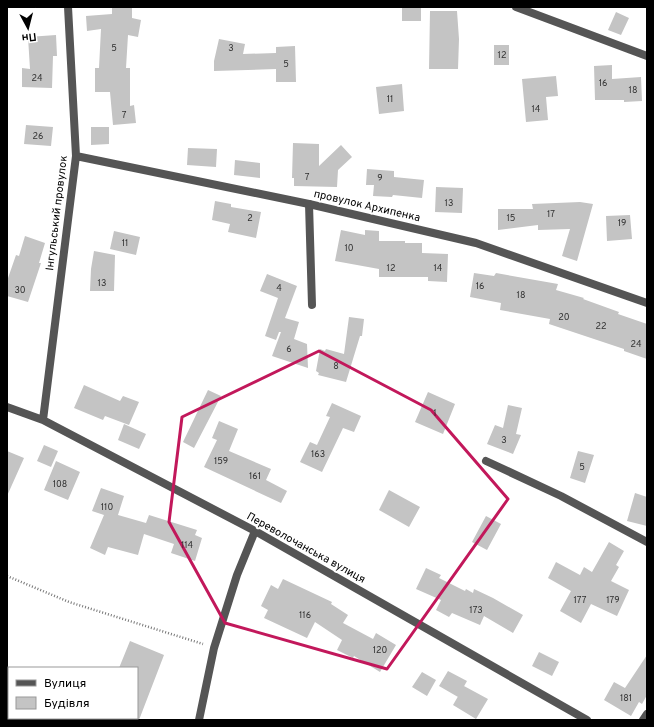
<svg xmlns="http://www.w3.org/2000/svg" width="654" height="727" font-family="Overpass,sans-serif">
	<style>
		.building { fill: #c4c4c4 }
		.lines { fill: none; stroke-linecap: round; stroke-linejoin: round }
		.path { stroke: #777; stroke-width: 2.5; stroke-dasharray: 1 2; stroke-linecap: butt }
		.service { stroke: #555; stroke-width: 8 }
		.minor { stroke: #555; stroke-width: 8 }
		.marked { fill: none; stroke: #c2185b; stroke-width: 3; stroke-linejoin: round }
		.labels { text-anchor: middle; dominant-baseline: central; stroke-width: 4; stroke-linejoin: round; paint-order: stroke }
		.number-label { font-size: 9px; fill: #313131 }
		.street-label { font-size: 11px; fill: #000; stroke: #fff }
	</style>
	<rect width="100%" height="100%" fill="#fff"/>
	<!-- building -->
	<path class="building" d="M112,7h20v11l9,2 -3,17 -10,-2 -2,33h4v38l4,-1 2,18 -23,2 -3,-33h-15v-24h4l2,-39 -14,2 -1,-15 26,-2z
		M402,7h19v14h-19z
		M430,11h27l2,28 -1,30h-29z
		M616,12l13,6 -8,17 -13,-5z
		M56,35l1,21h-4l-1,32 -30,-1v-19l8,1 -2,-32z
		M219,39l26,5 -2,10 33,-1v-6l19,-1 1,36h-20v-13l-62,2v-10z
		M494,45h15v20h-15z
		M612,65v14l29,-2 1,24 -18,1v-2h-29l-1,-34z
		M556,76l2,20 -12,1 2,23 -22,2 -4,-43z
		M402,84l2,27 -25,3 -3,-27z
		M26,125l27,2 -2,19 -27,-2z
		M91,127h18v17l-18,1z
		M293,143l26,1v22l22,-21 11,12 -14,13 -1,17 -43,-1v-8h-2z
		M188,148l29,1 -1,18 -29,-2z
		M235,160l25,3v15l-26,-3z
		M367,169l27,2v6l30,3 -2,18 -29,-3 -1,2 -19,-1 1,-11h-8z
		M436,187l27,1 -1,25 -27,-1z
		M215,201l16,3v3l30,5 -5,26 -28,-6 2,-8 -18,-4z
		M580,202l13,2 -16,57 -15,-5 8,-27 -32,1v-5l-40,5v-21h35l-1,-5z
		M630,215l2,24 -25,2 -1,-25z
		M341,230l24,5v-5l14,1v10h26v2h17v10l26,1 -1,28 -19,-1v-4h-49v-8l-44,-8z
		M114,231l26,6 -4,18 -26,-6z
		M25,236l20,7 -6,20h2l-13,39 -21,-6v-15l9,-26 3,1z
		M94,251l21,4 -1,36h-24l1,-22z
		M474,273l20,3 2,-3 62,11 -2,6 28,8 -1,1 36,13 -1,2 29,10v35l-23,-8v-2l-75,-25 1,-5 -50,-9 1,-7 -31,-6z
		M267,274l30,12 -12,32 14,4 -5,17 13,5 1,24 -36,-12 9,-24h-2l-3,8 -11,-4 13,-38 -18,-7z
		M349,317l15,2 -2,17h-2l-14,46 -28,-7 1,-2 -3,-2 4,-22 5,2 1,-2 18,5z
		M84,385l36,16 3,-5 16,6 -10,23 -24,-9 -2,4 -29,-12z
		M208,390l13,6 -27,52 -11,-6z
		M428,392l27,12 -12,30 -28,-12z
		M332,403l29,13 -7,16 -11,-4 -21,44 -22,-10 10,-20 7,3 13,-28 -4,-1z
		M508,405l14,3 -6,26 5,1 -8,19 -26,-10 8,-19 8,3z
		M219,421l19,8 -9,22 42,18 -5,11 21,11 -6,12 -77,-36 13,-27 -5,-2z
		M124,424l22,10 -7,15 -21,-9z
		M44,445l14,6 -7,16 -14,-6z
		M7,451l17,7 -17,38z
		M578,451l16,4 -9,28 -15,-5z
		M56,461l24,11 -12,28 -24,-10z
		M101,488l23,8 -6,19 28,8 3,-8 48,15 -2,5 7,3 -7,23 -24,-8 3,-9 -30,-10 -6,21 -30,-8 -3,8 -15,-7 14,-33 -12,-4z
		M389,490l31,17 -11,20 -30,-17z
		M635,493l12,4v29l-20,-5z
		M486,516l15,8 -14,26 -15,-8z
		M609,542l15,9 -8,14 3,2 -8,14 18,9 -12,26 -26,-12 -10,19 -21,-12 11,-20 -23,-13 8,-16 24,13 4,-8 8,5z
		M426,568l15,7 -2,3 26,13 1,-2 7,4 1,-4 19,9 30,17 -10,18 -29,-17 -4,9 -28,-12 -3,4 -13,-7 5,-10 -25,-11z
		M283,579l49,23 -1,2 17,11 -5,8 30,16 3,-6 20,12 -16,27 -26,-16 -1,2 -16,-8 5,-10 -27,-18 -8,16 -43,-20 4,-8 -7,-4 10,-21 7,4z
		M130,641l34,14 -25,65h-2v-52h-18z
		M539,652l20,10 -7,14 -20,-10z
		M647,655v40l-5,9 -3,-2 -8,14 -27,-16 10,-18 11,6z
		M448,671l19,10 -9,16 -19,-11z
		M422,672l14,8 -9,16 -15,-9z
		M464,686l24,13 -12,20 -23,-14z"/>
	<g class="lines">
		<!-- path -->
		<path class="path" d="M7,576l62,26 134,42"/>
		<!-- service -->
		<path class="service" d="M309,204l3,101"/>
		<!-- minor -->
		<path class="minor" d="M516,7l131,49
			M76,156l233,48 167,39 171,60
			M7,407l36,13 212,111 332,189
			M43,420l33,-264 -8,-149
			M486,461l75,35 86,46
			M199,720l15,-72 23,-73 18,-44
			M643,720l4,-6"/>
	</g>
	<!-- marked area -->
	<path class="marked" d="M319,351l112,59 77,89 -121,170 -162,-46 -56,-101 13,-105z"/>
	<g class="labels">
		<!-- number labels -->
		<g class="number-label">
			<text x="114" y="48">5</text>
			<text x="231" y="48">3</text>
			<text x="502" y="55">12</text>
			<text x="286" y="64">5</text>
			<text x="37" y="78">24</text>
			<text x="603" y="83">16</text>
			<text x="633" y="90">18</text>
			<text x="390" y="99">11</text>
			<text x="536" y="109">14</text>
			<text x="124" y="115">7</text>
			<text x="38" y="136">26</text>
			<text x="307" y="177">7</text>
			<text x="380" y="178">9</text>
			<text x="449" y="203">13</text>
			<text x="551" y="214">17</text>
			<text x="250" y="218">2</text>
			<text x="511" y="218">15</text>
			<text x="622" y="223">19</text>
			<text x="125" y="243">11</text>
			<text x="349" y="248">10</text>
			<text x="391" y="268">12</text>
			<text x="438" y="268">14</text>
			<text x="102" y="283">13</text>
			<text x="480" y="286">16</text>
			<text x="279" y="288">4</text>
			<text x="20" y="290">30</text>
			<text x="521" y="295">18</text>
			<text x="564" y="317">20</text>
			<text x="601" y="326">22</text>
			<text x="636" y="344">24</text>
			<text x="289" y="349">6</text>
			<text x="336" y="366">8</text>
			<text x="435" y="413">1</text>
			<text x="504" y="440">3</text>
			<text x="318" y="454">163</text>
			<text x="221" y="461">159</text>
			<text x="582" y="467">5</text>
			<text x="255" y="476">161</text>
			<text x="60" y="484">108</text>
			<text x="107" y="507">110</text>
			<text x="187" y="545">114</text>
			<text x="580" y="600">177</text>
			<text x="613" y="600">179</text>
			<text x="476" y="610">173</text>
			<text x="305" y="615">116</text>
			<text x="380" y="650">120</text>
			<text x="626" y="698">181</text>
		</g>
		<!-- street labels -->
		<g class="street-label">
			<text transform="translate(367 206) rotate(13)">провулок Архипенка</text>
			<text transform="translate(57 213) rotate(-83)">Інгульський провулок</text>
			<text transform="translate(306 548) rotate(29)">Переволочанська вулиця</text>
		</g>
	</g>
	<!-- border -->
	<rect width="654" height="727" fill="none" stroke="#000000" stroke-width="16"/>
	<!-- legend -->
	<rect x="8" y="667" width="130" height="52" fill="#ffffff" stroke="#999999"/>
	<rect x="16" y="680" width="20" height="6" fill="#555555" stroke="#999999"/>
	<text x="44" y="687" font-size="12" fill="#000000">Вулиця</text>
	<rect x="16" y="697" width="20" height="12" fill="#c4c4c4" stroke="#999999"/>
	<text x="44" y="707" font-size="12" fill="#000000">Будівля</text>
	<!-- north arrow -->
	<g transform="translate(28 28) rotate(173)" stroke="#ffffff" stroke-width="3" paint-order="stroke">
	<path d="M0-3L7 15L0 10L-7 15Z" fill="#000000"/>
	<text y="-6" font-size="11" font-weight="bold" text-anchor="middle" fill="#000000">Пн</text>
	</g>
</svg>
